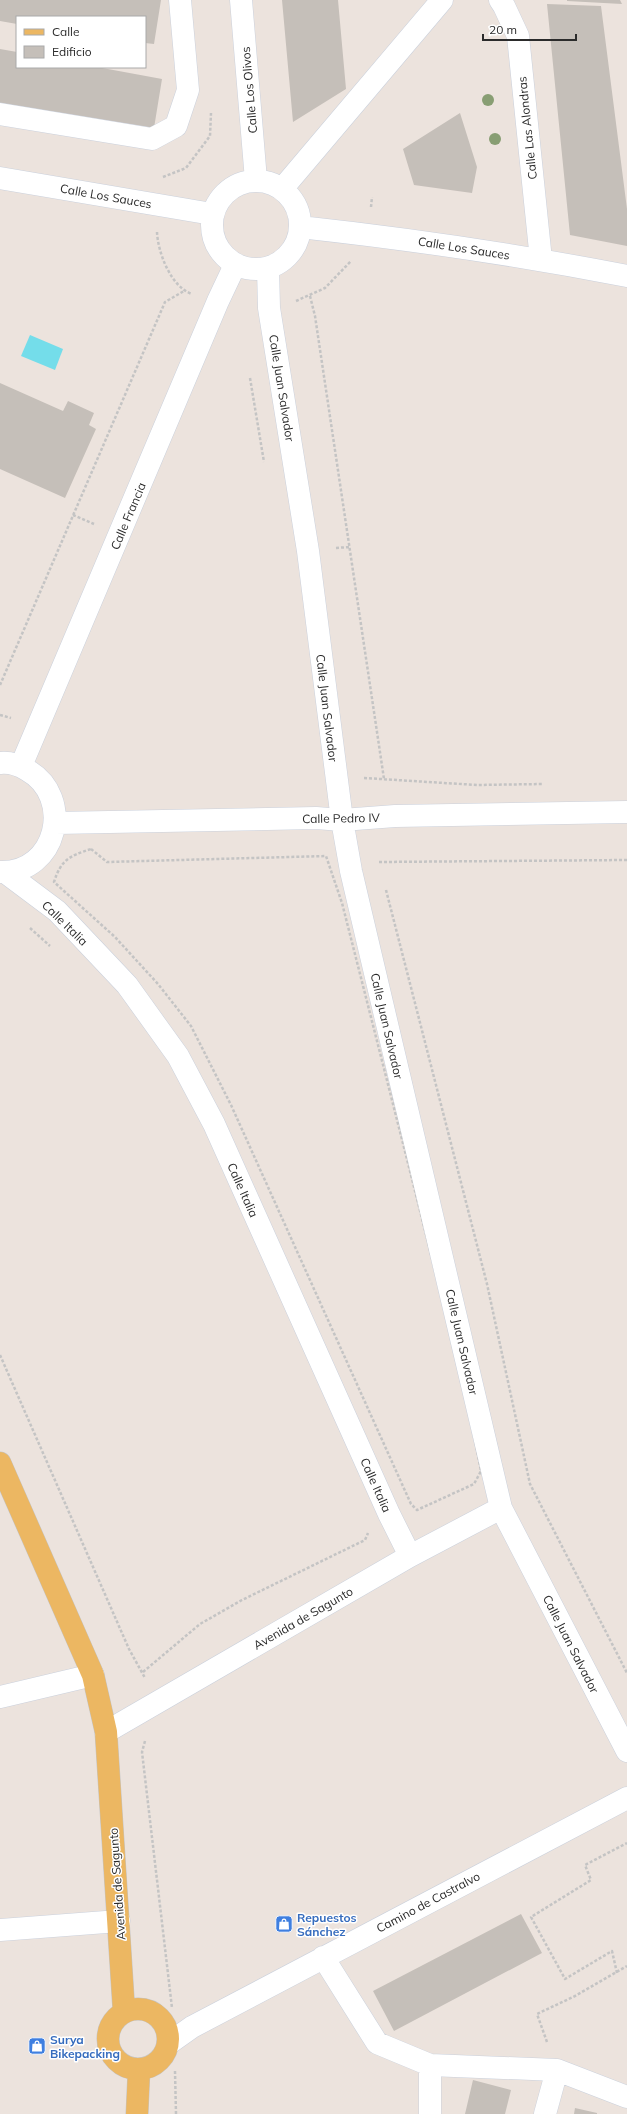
<svg xmlns="http://www.w3.org/2000/svg" width="627" height="2114" font-family="Mulish,sans-serif">
	<style>
		.water { fill: #74ddea }
		.building { fill: #c5bfb9 }
		.lines { fill: none; stroke-linecap: round; stroke-linejoin: round }
		.minor-casing { stroke: #cbd1dc; stroke-width: 23 }
		.major-casing { stroke: #c4c4c4; stroke-width: 23 }
		.path { stroke: #c4c4c4; stroke-width: 2.5; stroke-dasharray: 3 2; stroke-linecap: butt }
		.minor { stroke: #fff; stroke-width: 22 }
		.major { stroke: #ecb762; stroke-width: 22 }
		.tree { fill: #889e73 }
		.labels { text-anchor: middle; dominant-baseline: central; stroke-width: 3; stroke-linejoin: round; paint-order: stroke }
		.street-label { font-size: 12px; fill: #2b2b2b; stroke: #fff }
		.shop-label { font-size: 12px; font-weight: bold; fill: #366cbe; stroke: #fff; text-anchor: start }
	</style>
	<rect width="100%" height="100%" fill="#ece3dd"/>
	<!-- water -->
	<path class="water" d="M30,335l33,14 -8,21 -34,-14z"/>
	<!-- building -->
	<path class="building" d="M0,0h161l-7,44 -9,-1v-26h-128v7l-17,-3z
		M282,0h56l8,89 -53,33z
		M567,0h53l2,4 -55,-3z
		M547,4l54,2 26,203v37l-57,-11z
		M0,49l17,3v15h80l65,12 -8,49 -154,-25z
		M460,113l17,54 -5,26 -58,-8 -11,-36z
		M0,383l63,28 5,-10 26,12 -5,12 7,4 -31,69 -65,-29z
		M521,1914l21,39 -148,78 -21,-40z
		M473,2080l38,10 -6,24h-40z
		M575,2108l22,5v1h-23z"/>
	<g class="lines">
		<defs>
			<path id="minor" d="M241,0l15,180
				M500,0l4,6 14,30 23,224
				M0,114l152,25 24,-13 12,-36 -8,-90
				M0,178l212,36
				M212 225a44 44 0 1 1 88 0a44 44 0 1 1-88 0Z
				M282,189l160,-189
				M300,227c110,12 219,28 327,49
				M268,268l1,40 39,243 34,269 9,51 150,637 126,243
				M0,763c9,-1 19,2 27,7 48,27 30,104 -27,102
				M21,766l197,-465 17,-36
				M56,823l260,-5 26,2 53,-4 232,-4
				M5,872l52,39 70,74 51,71 36,68 175,390 21,42
				M0,1697l93,-22
				M106,1732l304,-176 91,-48
				M0,1930l119,-9
				M323,1957l54,86 53,22 127,5 70,27
				M168,2044l24,-17 435,-229
				M430,2065v49
				M545,2114l12,-44"/>
			<path id="major" d="M0,1463l93,212 13,57 18,280
				M108 2039a30 30 0 1 1 60 0a30 30 0 1 1-60 0Z
				M137,2114l2,-44"/>
		</defs>
		<!-- minor casing -->
		<use href="#minor" class="minor-casing"/>
		<!-- major casing -->
		<use href="#major" class="major-casing"/>
		<!-- path -->
		<path class="path" d="M163,177l23,-9 24,-32 1,-23
			M371,207l1,-10
			M157,232c1,21 14,55 35,62
			M310,296l5,20 69,463
			M296,301l29,-13 26,-27
			M250,378l14,84
			M73,515l21,9
			M336,548l13,-1
			M0,685l165,-383 19,-11
			M0,715l11,3
			M364,778l113,7 66,-1
			M91,849l16,13 219,-6 16,47 123,485 16,83 -7,13 -57,26 -6,-6 -180,-399 -40,-79 -33,-42 -43,-47 -61,-55c7,-22 15,-26 37,-33z
			M379,862l248,-2
			M386,890l101,394 43,200 97,189
			M30,928l20,18
			M0,1355l129,294 16,29
			M143,1672l57,-48 42,-24 123,-60 3,-7
			M145,1741l-3,11 30,256
			M617,1973l-5,-22 -47,28 -34,-62 60,-37 -6,-15 42,-22
			M547,2042l-10,-28 38,-18 52,-30
			M175,2071l1,43"/>
		<!-- minor -->
		<use href="#minor" class="minor"/>
		<!-- major -->
		<use href="#major" class="major"/>
	</g>
	<!-- trees -->
	<g class="tree">
		<circle cx="488" cy="100" r="6"/>
		<circle cx="495" cy="139" r="6"/>
	</g>
	<!-- icons -->
	<defs>
		<symbol id="shop-square" viewBox="-11 -11 22 22"><rect x="-9" y="-9" width="18" height="18" rx="4" fill="#3f7fe0" stroke="#fff"/><path d="M-5-2.5h2.3a2.7 3.5 0 0 1 5.4 0H5L5.5 6h-11ZM-1.5-2.5h3a1.5 2.3 0 0 0-3 0Z" fill="#fff"/></symbol>
	</defs>
	<g fill-rule="evenodd">
		<use href="#shop-square" x="274" y="1914" width="20" height="20"/>
		<use href="#shop-square" x="27" y="2036" width="20" height="20"/>
	</g>
	<g class="labels">
		<!-- street labels -->
		<g class="street-label">
			<text transform="translate(249 90) rotate(-95)">Calle Los Olivos</text>
			<text transform="translate(527 128) rotate(-96)">Calle Las Alondras</text>
			<text transform="translate(106 196) rotate(10)">Calle Los Sauces</text>
			<text transform="translate(464 248) rotate(9)">Calle Los Sauces</text>
			<text transform="translate(282 388) rotate(81)">Calle Juan Salvador</text>
			<text transform="translate(128 516) rotate(-67)">Calle Francia</text>
			<text transform="translate(327 708) rotate(83)">Calle Juan Salvador</text>
			<text transform="translate(341 818) rotate(-1)">Calle Pedro IV</text>
			<text transform="translate(65 923) rotate(44)">Calle Italia</text>
			<text transform="translate(387 1026) rotate(77)">Calle Juan Salvador</text>
			<text transform="translate(243 1190) rotate(66)">Calle Italia</text>
			<text transform="translate(462 1342) rotate(77)">Calle Juan Salvador</text>
			<text transform="translate(376 1485) rotate(66)">Calle Italia</text>
			<text transform="translate(303 1618) rotate(-30)">Avenida de Sagunto</text>
			<text transform="translate(571 1644) rotate(63)">Calle Juan Salvador</text>
			<text transform="translate(117 1884) rotate(-94)">Avenida de Sagunto</text>
			<text transform="translate(428 1902) rotate(-28)">Camino de Castralvo</text>
		</g>
		<!-- shop labels -->
		<g class="shop-label">
			<text x="297" y="1917">Repuestos<tspan x="297" dy="14">Sánchez</tspan></text>
			<text x="50" y="2039">Surya<tspan x="50" dy="14">Bikepacking</tspan></text>
		</g>
	</g>
	<!-- legend -->
	<rect x="16" y="16" width="130" height="52" fill="#ffffff" stroke="#aaaaaa"/>
	<rect x="24" y="29" width="20" height="6" fill="#ecb762" stroke="#aaaaaa"/>
	<text x="52" y="36" font-size="12" fill="#2b2b2b">Calle</text>
	<rect x="24" y="46" width="20" height="12" fill="#c5bfb9" stroke="#aaaaaa"/>
	<text x="52" y="56" font-size="12" fill="#2b2b2b">Edificio</text>
	<!-- scale -->
	<path d="M483 34v6h93v-6" fill="none" stroke="#2b2b2b" stroke-width="2"/>
	<text x="489" y="34" font-size="12" fill="#2b2b2b" stroke="#ffffff" stroke-width="3" paint-order="stroke">20 m</text>
</svg>
